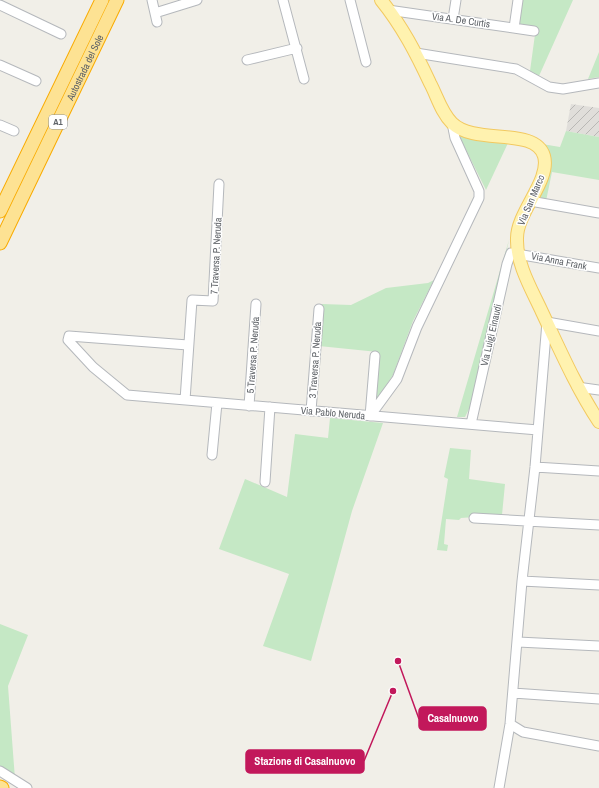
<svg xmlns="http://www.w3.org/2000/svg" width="599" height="788" font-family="'Archivo Narrow',sans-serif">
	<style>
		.industrial { fill: url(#industrial-furrows) }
		.green { fill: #c5e8c5 }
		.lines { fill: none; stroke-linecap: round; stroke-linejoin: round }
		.minor-casing { stroke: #b5b8bc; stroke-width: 11 }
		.major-casing { stroke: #f2c960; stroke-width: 14 }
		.highway-casing { stroke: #f9ab00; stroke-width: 15 }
		.minor { stroke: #fff; stroke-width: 9 }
		.major { stroke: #fff2af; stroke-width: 12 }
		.highway { stroke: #fde293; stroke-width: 13 }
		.labels { text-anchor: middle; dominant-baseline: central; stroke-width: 3; stroke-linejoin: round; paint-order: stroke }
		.shield { fill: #fff; stroke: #8f9295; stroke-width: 1 }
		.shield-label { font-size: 9px; font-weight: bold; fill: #5f6368 }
		.street-label { font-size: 10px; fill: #5f6368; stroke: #fff }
		.leader { fill: none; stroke: #c2185b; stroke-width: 1.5 }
		.callout-dot { fill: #c2185b; stroke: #fff; stroke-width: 1.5 }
		.callout { fill: #c2185b; stroke: #c2185b; stroke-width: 1.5 }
		.callout-label { font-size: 11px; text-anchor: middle; font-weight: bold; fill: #fff }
	</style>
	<defs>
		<pattern id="industrial-furrows" width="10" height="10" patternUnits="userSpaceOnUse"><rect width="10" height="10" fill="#e0deda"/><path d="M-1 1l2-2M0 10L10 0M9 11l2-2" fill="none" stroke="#b9b8b5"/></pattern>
	</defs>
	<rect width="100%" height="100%" fill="#f1efe8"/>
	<!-- industrial -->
	<path class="industrial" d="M571,104l28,4v29l-33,-6z"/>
	<!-- green -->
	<path class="green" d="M522,0h51l-34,76 -9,-5 6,-44 -18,-3z
		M599,52v25l-11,2z
		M566,131l33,6v43l-47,-8 -6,29 -7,-5 3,-52 18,3z
		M459,136l49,7 -22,47z
		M509,240l-36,161 -8,16h-8z
		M434,280l-21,41 -20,54 -18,27 3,-50 -59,-6 3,-42 29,1 35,-17 42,-5z
		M330,418l53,5 -31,88 -41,150 -48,-15 26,-72 -70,-25 26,-70 42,18 8,-63 33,4z
		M450,448l21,2 -2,29 36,5 -3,31 -41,3 -2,2 -13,-1 -2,25 4,1 -1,6 -10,-1 11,-71 -4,-2z
		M0,624l28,11 -20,51 7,93 -15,-10z"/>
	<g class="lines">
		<defs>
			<path id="minor" d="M152,0l5,22
				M283,0l21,79
				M350,0l16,62
				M0,5l61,29
				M388,10l146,21
				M155,13l42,-13
				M453,19l3,-19
				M514,28l4,-28
				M416,53l100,16 33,18 14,2 36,-6
				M247,60l50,-12
				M0,65l36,16
				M0,125l14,6
				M530,201l69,12
				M188,345l-119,-9 -1,4 25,27 34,28 411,35
				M577,387l22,3
				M185,400l7,-100 21,1 6,-117
				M249,406l7,-102
				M311,411l8,-102
				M370,416l27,-37 20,-52 62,-129v-7l-24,-53 -3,-15
				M370,416l5,-60
				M471,424l36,-160 4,-11 88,15
				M212,455l5,-52
				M535,467l64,4
				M265,482l5,-75
				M474,518l125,7
				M522,581l77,4
				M518,642l81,4
				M513,693l86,6
				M510,724l13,8 76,14
				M0,771l27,17
				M499,788l11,-64 12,-143 13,-114 12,-145 52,9"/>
			<path id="major" d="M381,0c21,26 35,53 49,83 7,13 11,29 22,40 23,23 83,3 92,33 7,24 -27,56 -27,82 -1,26 15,52 25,74 18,38 34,75 57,110"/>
			<g id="highway">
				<path d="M0,211l102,-211"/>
				<path id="s1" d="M0,243l117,-243"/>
				<path d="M0,787l2,1"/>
			</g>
		</defs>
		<!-- minor casing -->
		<use href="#minor" class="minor-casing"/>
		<!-- major casing -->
		<use href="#major" class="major-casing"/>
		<!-- highway casing -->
		<use href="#highway" class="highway-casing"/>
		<!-- minor -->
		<use href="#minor" class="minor"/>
		<!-- major -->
		<use href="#major" class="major"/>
		<!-- highway -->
		<use href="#highway" class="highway"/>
	</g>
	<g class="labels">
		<!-- shield labels -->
		<rect class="shield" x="49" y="115" width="18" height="14" rx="3"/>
		<g class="shield-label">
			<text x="58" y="122">A1</text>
		</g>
		<!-- street labels -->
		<g class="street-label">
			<text transform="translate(461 20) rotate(8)">Via A. De Curtis</text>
			<text stroke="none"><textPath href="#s1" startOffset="195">Autostrada del Sole</textPath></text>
			<text transform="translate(531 200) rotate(-67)">Via San Marco</text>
			<text transform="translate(216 256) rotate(-87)">7 Traversa P. Neruda</text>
			<text transform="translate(559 261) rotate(11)">Via Anna Frank</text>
			<text transform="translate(491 335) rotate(-77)">Via Luigi Einaudi</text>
			<text transform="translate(253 355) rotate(-86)">5 Traversa P. Neruda</text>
			<text transform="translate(315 360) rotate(-86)">3 Traversa P. Neruda</text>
			<text transform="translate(333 413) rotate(5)">Via Pablo Neruda</text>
		</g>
	</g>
	<!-- callouts -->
	<path class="leader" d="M398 661L419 719M393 691L364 761"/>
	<g class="callout-dot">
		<circle cx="398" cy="661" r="4"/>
		<circle cx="393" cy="691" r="4"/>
	</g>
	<g class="callout">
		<rect x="419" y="707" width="67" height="23" rx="4"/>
		<rect x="246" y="750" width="118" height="23" rx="4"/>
	</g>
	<g class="callout-label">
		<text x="453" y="722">Casalnuovo</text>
		<text x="305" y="765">Stazione di Casalnuovo</text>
	</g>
</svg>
